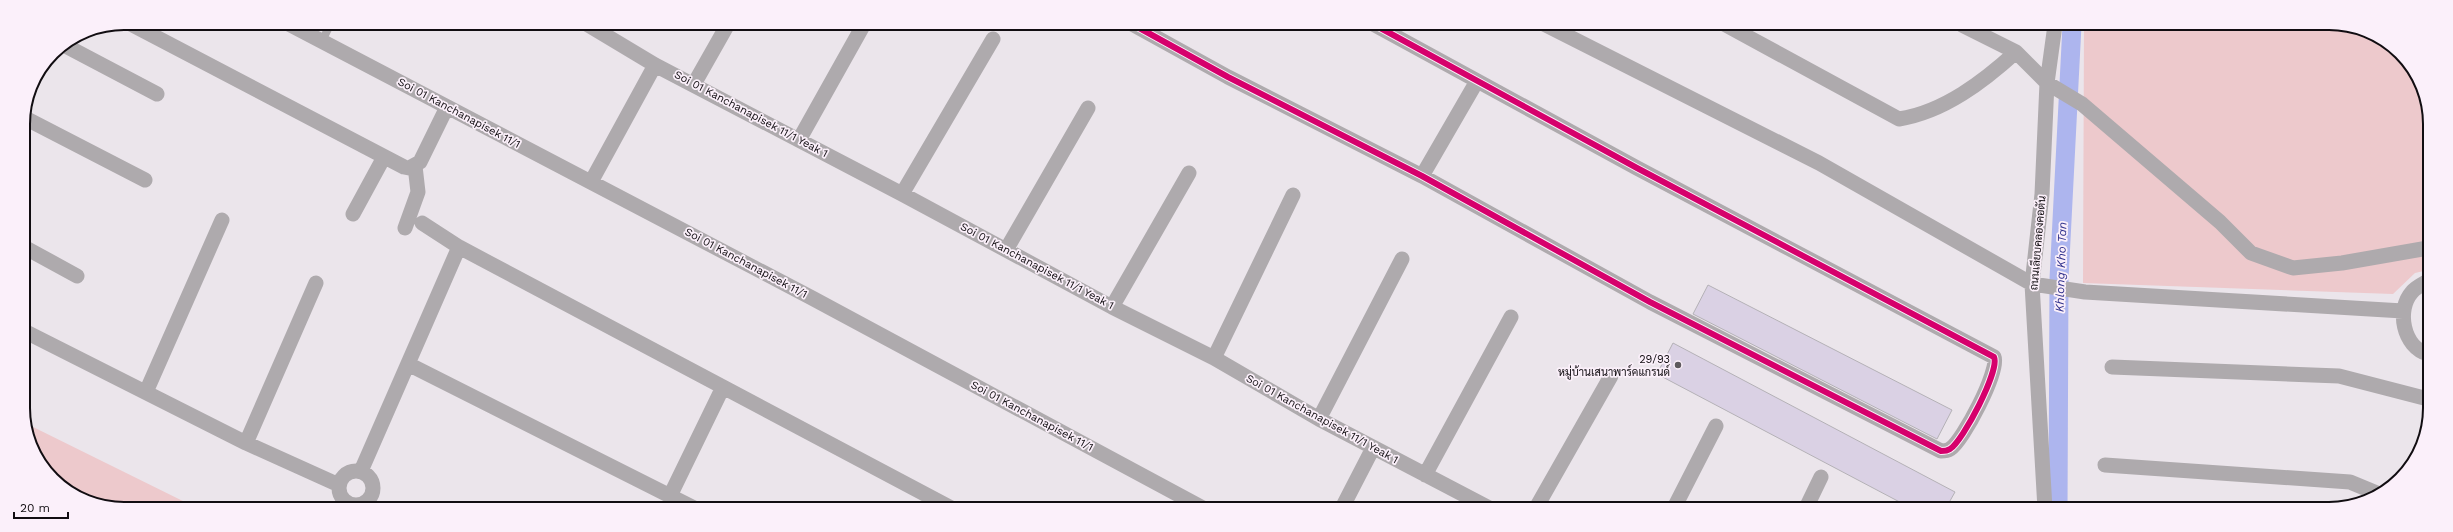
<svg xmlns="http://www.w3.org/2000/svg" width="2453" height="532" font-family="'Work Sans',Sarabun,sans-serif">
	<style>
		.green { fill: #edc9cc }
		.lines { fill: none; stroke-linecap: round; stroke-linejoin: round }
		.canal { stroke: #adb5ee; stroke-width: 19 }
		.building { fill: #dad1e4; stroke: #b4b1b6 }
		.lane { stroke: #aeaaad; stroke-width: 8 }
		.street { stroke: #aeaaad; stroke-width: 15 }
		.cycleway-casing { stroke: #fbf0fa; stroke-width: 8 }
		.cycleway { stroke: #d6006c; stroke-width: 6 }
		.poi-dot { fill: #5d595d; stroke: #fbf0fa; stroke-width: 1.5 }
		.labels { text-anchor: middle; dominant-baseline: central; stroke-width: 3.5; stroke-linejoin: round; paint-order: stroke }
		.street-label { font-size: 11px; fill: #110d11; stroke: #fbf0fa }
		.poi-label { font-size: 11px; fill: #110d11; stroke: #fbf0fa; text-anchor: end }
		.water-label { font-size: 12px; font-style: italic; fill: #2f308c; stroke: #fbf0fa }
		.rim { fill: none; stroke: #110d11; stroke-width: 2 }
	</style>
	<rect width="100%" height="100%" fill="#ebe5eb"/>
	<!-- green -->
	<path class="green" d="M2084,25h264l52,28 28,52v165l-13,3 -22,21 -310,-11z
		M25,423l170,84h-90l-52,-28 -28,-51z"/>
	<g class="lines">
		<!-- canal -->
		<path class="canal" d="M2058,509l1,-230 13,-254"/>
	</g>
	<!-- building -->
	<path class="building" d="M1708,285l244,125 -15,29 -244,-125z
		M1673,343l282,149 -9,16h-35l-254,-134z"/>
	<g class="lines">
		<!-- lane -->
		<path class="lane" d="M322,41l9,-18"/>
		<!-- street -->
		<path class="street" d="M129,23l275,144 5,1 11,-6 27,-55
			M287,23l525,275 391,210
			M585,23l70,42 247,129 210,113 102,51 105,61 170,89
			M1132,24l96,53 194,99 228,126 291,149c3,0 6,0 9,-2 13,-8 50,-79 44,-92l-357,-189 -264,-144
			M1544,24l275,139 213,121 53,8 318,19
			M1724,24l175,95c45,-7 85,-38 117,-67
			M1962,25l54,27 31,31 35,21 138,118 31,31 42,15 49,-5 86,-15
			M64,45l93,49
			M694,84l34,-60
			M23,117l122,63
			M799,140l65,-116
			M1422,176l55,-95
			M591,182l64,-117
			M902,194l91,-155
			M353,214l31,-57
			M422,223l37,24 492,261
			M405,228l13,-36 -3,-26
			M24,247l53,29
			M1006,250l82,-142
			M2428,281c-5,3 -12,6 -16,11 -16,18 -9,55 16,62
			M1112,307l77,-134
			M24,331l222,112 93,42
			M1214,358l79,-163
			M408,364l286,144
			M2112,367l227,9 89,23
			M146,392l76,-172
			M1319,419l83,-160
			M246,443l70,-160
			M2105,465l245,17 29,12
			M339 488a17 17 0 1 1 34 0a17 17 0 1 1-34 0Z
			M361,471l98,-224
			M1425,475l86,-158
			M670,496l53,-109
			M1342,508l31,-60
			M1536,508l75,-132
			M1674,508l42,-82
			M1806,508l15,-31
			M2045,509l-13,-225 10,-90 5,-111 8,-58"/>
		<defs>
			<path id="cycleway" d="M1132,24l96,53 194,99 228,126 291,149c3,0 6,0 9,-2 13,-8 50,-79 44,-92l-357,-189 -264,-144"/>
		</defs>
		<!-- cycleway casing -->
		<use href="#cycleway" class="cycleway-casing"/>
		<!-- cycleway -->
		<use href="#cycleway" class="cycleway"/>
	</g>
	<!-- markers -->
	<circle class="poi-dot" cx="1678" cy="365" r="4"/>
	<g class="labels">
		<!-- street labels -->
		<g class="street-label">
			<text transform="translate(459 113) rotate(28)">Soi 01 Kanchanapisek 11/1</text>
			<text transform="translate(751 114) rotate(28)">Soi 01 Kanchanapisek 11/1 Yeak 1</text>
			<text transform="translate(2038 243) rotate(-85)">ถนนเลียบคลองคอตัน</text>
			<text transform="translate(746 263) rotate(28)">Soi 01 Kanchanapisek 11/1</text>
			<text transform="translate(1037 266) rotate(28)">Soi 01 Kanchanapisek 11/1 Yeak 1</text>
			<text transform="translate(1032 416) rotate(28)">Soi 01 Kanchanapisek 11/1</text>
			<text transform="translate(1322 419) rotate(29)">Soi 01 Kanchanapisek 11/1 Yeak 1</text>
		</g>
		<!-- poi labels -->
		<g class="poi-label">
			<text x="1670" y="359">29/93<tspan x="1670" dy="13">หมู่บ้านเสนาพาร์คแกรนด์</tspan></text>
		</g>
		<!-- water labels -->
		<g class="water-label">
			<text transform="translate(2061 267) rotate(-88)">Khlong Kho Tan</text>
		</g>
	</g>
	<!-- crop -->
	<path d="M0 0H2453V532H0ZM124 30H2329A94 94 0 0 1 2423 124V408A94 94 0 0 1 2329 502H124A94 94 0 0 1 30 408V124A94 94 0 0 1 124 30Z" fill="#fbf0fa" fill-rule="evenodd"/>
	<path class="rim" d="M124 30H2329A94 94 0 0 1 2423 124V408A94 94 0 0 1 2329 502H124A94 94 0 0 1 30 408V124A94 94 0 0 1 124 30Z"/>
	<!-- scale -->
	<path d="M14 512v6h54v-6" fill="none" stroke="#110d11" stroke-width="2"/>
	<text x="20" y="512" font-size="12" fill="#110d11" stroke="#fbf0fa" stroke-width="3" paint-order="stroke">20 m</text>
</svg>
